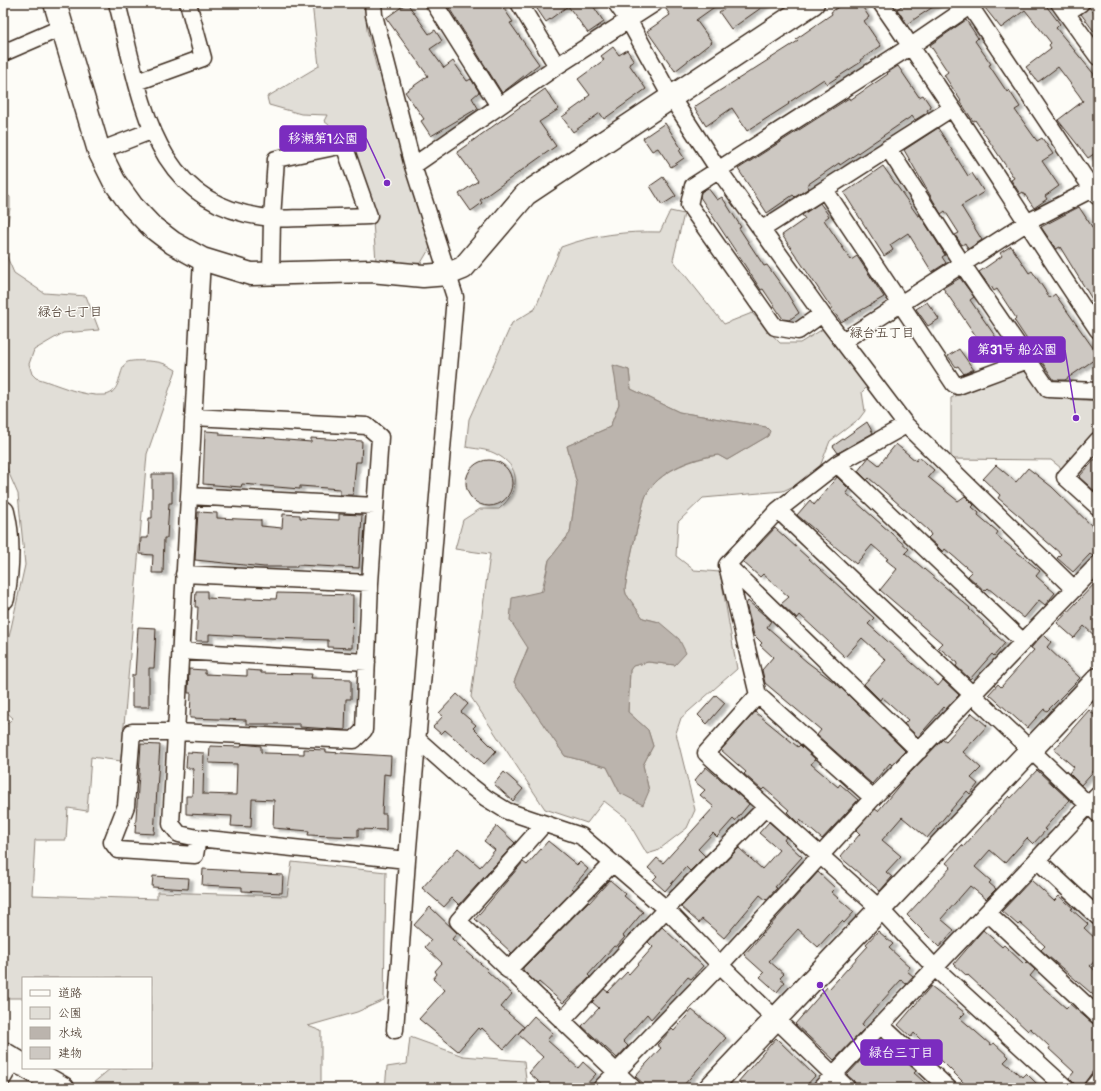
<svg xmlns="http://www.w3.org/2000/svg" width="1101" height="1091" font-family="Pangolin,'Klee One',sans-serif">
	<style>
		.green { fill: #e1ded7; stroke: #8e847a; fill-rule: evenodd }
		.water { fill: #bbb4ad; stroke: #887d74 }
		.building { fill: #cdc8c2; stroke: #3b2a1e; filter: url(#shadow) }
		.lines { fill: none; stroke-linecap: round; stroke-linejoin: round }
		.street-casing { stroke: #3b2a1e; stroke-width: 19 }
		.secondary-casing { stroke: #3b2a1e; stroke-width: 25 }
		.street { stroke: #fdfcf7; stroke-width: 16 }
		.secondary { stroke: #fdfcf7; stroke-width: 22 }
		.labels { text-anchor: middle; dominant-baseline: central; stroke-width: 3; stroke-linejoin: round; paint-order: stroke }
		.neighbourhood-label { font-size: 13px; fill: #3b2a1e; stroke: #fdfcf7 }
		.leader { fill: none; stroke: #7b2cbf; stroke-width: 1.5 }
		.callout-dot { fill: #7b2cbf; stroke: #fdfcf7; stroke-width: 1.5 }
		.callout { fill: #7b2cbf; stroke: #7b2cbf; stroke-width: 1.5 }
		.callout-label { font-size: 13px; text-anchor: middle; font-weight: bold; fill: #fff }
	</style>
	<defs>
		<filter id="shadow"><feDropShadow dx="4.5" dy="2.5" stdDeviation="1" flood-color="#0004"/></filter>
	</defs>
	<rect width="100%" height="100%" fill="#fdfcf7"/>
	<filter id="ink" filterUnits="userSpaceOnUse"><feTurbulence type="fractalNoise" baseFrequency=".025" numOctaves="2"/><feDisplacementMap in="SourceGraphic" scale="8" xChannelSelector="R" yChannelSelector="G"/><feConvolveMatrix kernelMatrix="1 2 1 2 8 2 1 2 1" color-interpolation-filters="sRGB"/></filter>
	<g filter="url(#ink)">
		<!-- green -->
		<path class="green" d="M312,3h53l2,27 11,43 2,-1 24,72 27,102 -10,17 -21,2 -24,-4 -3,-39 -28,-84 -21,-17 3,-6 -26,-1 -32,-9 -2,-8 52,-31z
			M3,191l7,6v11l-6,42 10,23 30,20 42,3 13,34 -36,3 -29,17 -5,14 3,10 4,4c21,6 46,19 69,17 16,-2 13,-23 21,-32 3,-4 31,-2 36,0 5,1 10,5 14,7l-29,84 -26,307 -30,-4 -4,54 -19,-3 -2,32h-31l-3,55 125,4v-7l130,4 5,-34 94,10 -2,128 -27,12 -49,14 13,5v57h-223l-6,-4 19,-16h40v-90h-128v20h-17l-3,-3v-171l3,-3 -3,-22v-71l10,-10 -10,-9v-63l6,-9 16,-72 -7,-71 -15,-34z
			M670,211l14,3 -11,46 51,64 28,-11 28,30h20l23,-14 44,58 -5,5 3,19 -6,8 -29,22 -11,28 -11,10 -25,12 -80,7 -25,24 -2,34 18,14 26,2 17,97 -56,49 -5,15 19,77 -8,18 -30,23 -10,3 -21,-36 -22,-17 -17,22 -42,-14 -74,-112 19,-143 -35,-5 8,-29 17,-11h19c22,-19 23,-43 -5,-56 -8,-4 -19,-4 -28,-6l3,-28 43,-96 23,-14 26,-62c32,-12 65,-16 99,-15zM614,366l15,4 2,19 48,23 87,15 2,9 -41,24 -9,-5c-25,4 -54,14 -69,35 -5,7 -6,16 -8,24 -7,25 -12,49 -16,75l1,5 17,24 16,4 16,43 -27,-3 -16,4 -2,4 -2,42 20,18 5,16 -10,19 6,26 -29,2 -13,-26 -42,-11 -51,-74 14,-35 21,-87 21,-27 7,-49 -10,-38 43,-19 9,-23z
			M1021,368l24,24 10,6 43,3v34l-29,30 -8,3 -10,-8 -100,-1v-61z
			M410,1037l53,19 61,5 3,27h-142l2,-21 20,-3z"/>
		<!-- water -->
		<path class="water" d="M613,365l16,5 2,19 48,23 87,15 4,4 -2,5 -41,24 -9,-5c-25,3 -54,14 -69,35 -5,7 -6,16 -8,23 -7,26 -12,50 -16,76l1,5 17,24 16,4 20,17 7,14 -11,12 -27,-3 -15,4 -3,4 -2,42 20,18 5,16 -10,19 6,26 -6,14 -23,-12 -13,-26 -42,-11 -51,-74 14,-34 -18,-28 2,-22 31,-7 6,-31 21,-27 7,-49 -10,-38 43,-19 9,-23z"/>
		<!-- building -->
		<path class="building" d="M407,3l22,31 6,-4 7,11 -12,8 14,19 9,-7 14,20 4,-2 8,13 -7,6 6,10 -47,28 -10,-15 3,-2 -19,-27 23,-16 -42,-58z
			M446,3h54l13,19 -3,1 29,41 -37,29z
			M533,3h58l13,19 -16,11 -20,-27 -22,16z
			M664,3h56l-24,17 16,22 -37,29 -28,-40 23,-16 -6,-9z
			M732,3h36l-37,26 -12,-17z
			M844,3h16l9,14 -5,4 17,25 -21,14 1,2 -34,22 -3,-5 -36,24 1,1 -42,27 -15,-23 -26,18 -12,-19 104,-66 -2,-2 36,-25 -1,-2z
			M906,3h33l-32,21 -10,-15z
			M991,3h53l16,21 -4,4 37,45 5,9v69l-10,7 -30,-38 25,-19 -4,-6 -21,-28 -20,15 -12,-15 25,-19 -2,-3 2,-2 -26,-33 -24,18 -16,-20z
			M1089,7l5,6 4,-4v28l-17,-23z
			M966,20l12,18 -3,3 16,23 -2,1 18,27 2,-2 11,17 -5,3 22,31 5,-3 11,16 -11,7 17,25 -14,10 2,3 -13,9 -11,-16 -3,2 -9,-14 3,-2 -39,-58 -2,1 -13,-20h1l-17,-26 4,-3 -18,-27z
			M613,47l6,8 8,-5 7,11 -5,3 17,25 -42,30 -4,-6 -27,19 -11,-15 25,-18 -1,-1 4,-3 -12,-16 26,-19 -3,-4z
			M898,66l21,31 4,-2 8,12 -4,3 1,2 -13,8 -3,-4 -72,49 -1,-2 -32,22 2,3 -14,9 -2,-2 -26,18 -29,-44 111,-71 1,2 38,-26 -1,-1z
			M545,89l14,20 -20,13 17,24 -76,54 2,3 -11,8 -12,-17 19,-13 -21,-29z
			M665,123l16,25 -2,2 5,8 -13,9 -13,-19 -6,3 -9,-13z
			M938,128l30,48 4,-3 12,19 -23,14 21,34 -14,9 -3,-6 -3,2 -7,-10 4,-2 -14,-22 -4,3 -37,-64z
			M883,166l35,50 2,-1 25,40 -3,2 4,6 -14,9 -24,-39 -18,12 3,5 -9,6 -40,-63z
			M663,177l13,19 -14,9 -12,-19z
			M708,188l9,12 5,-3 19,30 -2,1 25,38 3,-1 18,25 14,23 -10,7 -6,-1 -20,-30 -2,1 -61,-93 1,-5z
			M820,203l9,13 -5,4 27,40 6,-4 27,41 -43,25 -59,-87 23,-16 -3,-4z
			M1079,207l19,29v73l-38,-62 -4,2 -15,-22z
			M1011,246l18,27 3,-2 18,27 5,-4 43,61v2l-33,23h-11l-40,-60 2,-2 -19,-29 -3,2 -3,-5 -1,1 -11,-15 23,-16 -2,-3z
			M960,278l14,19 -4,3 32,46 3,-2 6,9 -10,7 -2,1 -4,-6 -4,3 -48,-70z
			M927,302l12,17 -11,7 -12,-17z
			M959,349l15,21h-2l-8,4 -6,-8 -2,1 -8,-11z
			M867,422l6,11 -35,20 -5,-7z
			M205,431l15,1v3l55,3v1l36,3v-4l51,3 -1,21h-5l-3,33h-13v-6l-40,-3v3l-58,-5 -1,3 -38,-3z
			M896,444l20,17 3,-4 15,13 -6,7 30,24 7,-5 9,9 -2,2 7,6 -1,2 20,17 -2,3 44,36 -4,5 19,17 -10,12 -6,-5 -15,18 -36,-30 -3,3 -17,-15 4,-4 -27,-23 -2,3 -6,-6 -9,-8 3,-3 -3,-5 -43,-38 -16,-14 -2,2 -9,-9 11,-14 10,8z
			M1098,456v38l-19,-17z
			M466 483a23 23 0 1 1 46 0a23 23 0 1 1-46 0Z
			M996,465l20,17 12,-14 24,19 46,45v23l-5,1 -3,-2 -17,18 -16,-14 4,-4 -38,-33 1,-1 -26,-22 2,-3 -17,-16z
			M152,474h20v29h-3l-2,35h-3l-1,35h-11l1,-18 -13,-1 1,-16h7l1,-20h3z
			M837,477l12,12 -3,4 63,56 -4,4 65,55 -1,1 15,14 -1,1 22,19 -11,13 -2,-2 -22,25 -14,-13 2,-3 -20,-16 4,-4 -62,-53 17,-21 -11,-9 2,-1 -16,-14 -16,19 -59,-49 13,-15 4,5z
			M198,512l19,1v5l44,2v6l21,2 1,-14 17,1v3l39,2v-6l23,1 -3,53 -62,-3v2h-33l-69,-7z
			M775,528l99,90 -6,6 70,62 5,-6 16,15 -13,14 -2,-2 -26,30 -14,-13 4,-4 -26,-23 -2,3 -16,-16 22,-24 -24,-22 -17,19 -45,-42 -3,4 -16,-15 8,-7 -26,-23 -3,3 -17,-15z
			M1098,580v59l-14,-13 -10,12 -17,-15z
			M196,591h11v7l39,2v-2l30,1 1,-6 76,2 -1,53 -24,-1v-7l-83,-3v-1l-36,-2v7h-13l2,-34h-3z
			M748,601l23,20 -4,6 40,35 31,23 67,66 -13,14 -2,-2 -18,21 -55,-49 4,-5 -56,-47 -3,-13 11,-13 -13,-12 2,-2 -8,-8 -8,-31z
			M138,627l18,1 -2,40h-5v39h-17v-32h3z
			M1043,634l8,8 -4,5 33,31 -33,33 -3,-2 -17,19 -38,-34 9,-10 3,3 33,-37 -3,-2z
			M189,669l16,1v4l42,2v-6l14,1v2l51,1 -1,4 40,1v20h-5l-1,31 -45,-3v-3h-54v-4l-56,-2 1,-25h-3z
			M457,694l11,10 -7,8 15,13 -3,3 23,23 -12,13 -39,-34 -4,4 -8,-7 10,-11 -4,-3z
			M716,695l9,8 -18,21 -9,-9z
			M1089,710l9,8v48l-17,19 -12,-12 5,-6 -20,-17z
			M755,712l43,35 2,-2 15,14 -4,5 27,23 2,-3 18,16 -36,39 -22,-19 -2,3 -11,-11 2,-2 -25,-22 -2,2 -18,-16 2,-2 -25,-22z
			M972,713l15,13 -24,26 18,16 -10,10 7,6 -8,10 -3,-3 -40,47 -25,-21 -20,23 19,16 -15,16 6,5 -12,14 -40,-34 20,-23 -4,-4 19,-21 3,2 28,-34 37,-38 3,2z
			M141,744l19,1 -6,89 -19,-1z
			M242,744l19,2v6l4,1 39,1v-5l22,1v2l65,4 -1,19 -6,-1 -2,40h4v16l-28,-1v8l-50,-2 1,-4 -36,-3 1,-28 -22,-1 -1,28 -20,-1 1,-10 -46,-2v-18h6l1,-28h-7l1,-16 17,1 -1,41 33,1 1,-31 -28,-1 1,-17 31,1z
			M706,767l43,37 -14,17 -2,-2 -16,18 -4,-4 -15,16 7,7 -15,15 -4,-4 -21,24 -12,-11 4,-4 -9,-8 9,-10 6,5 51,-56 -14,-12 5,-5 -11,-9z
			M1037,770l32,30 -25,29 2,1 -13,14 -6,-6 -22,25 -15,-13 -15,17 16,14 -2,2 7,6 -10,10 -16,-13 -29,33 13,11 -15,17 -32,-32 44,-48 -5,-4 16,-18 1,2 46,-51 2,2z
			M504,772l19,17 -10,12 -19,-17z
			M769,822l17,15 -2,3 18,17 -27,30 2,1 -11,12 -6,-5 -36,43 -22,-19 -3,4 -18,-16 58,-59 23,21 17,-19 -20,-17z
			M497,826l18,17 -56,62 -7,-7 -8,9 -22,-19 36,-40 22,19 15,-17 -11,-9z
			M548,841l29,24 3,-3 8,7 -16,19 2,2 -62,63 -37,-34 48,-57 4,3z
			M203,869l36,2v2l44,2 -1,18 -40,-2v-4l-40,-2z
			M818,872l17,16 -4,4 23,20 -10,11 -2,-2 -24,26 -20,-18 -29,32 15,13 -4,4 5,4 -8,10 -17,-15 4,-4 -20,-18z
			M153,876l36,2 -1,11 -36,-2z
			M610,880l16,14 -2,2 19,16 -20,24 2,1 -9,10 -2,-1 -26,29 2,2 -27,26 -24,-21 -2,2 -14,-14v-2l65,-66 1,1z
			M1031,880l23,21 5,-5 14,12 -2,1 17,15 -4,4 14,13v16l-8,9 8,7v26l-57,-49 4,-4 -25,-23 -2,2 -16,-14z
			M430,907l27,26 -5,6 36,31 -1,1 25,23 -11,13 23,20 -20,22 -22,-21 -2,2 -2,-2 -20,23 -39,-32 26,-29 -12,-11 4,-5 -2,-3 7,-8 -17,-16 6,-7 -17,-15z
			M662,927l41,39 -12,13 -3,-2 -37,42 -4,-5 -24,27 5,5 -11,12 -35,-32 17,-18 -7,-6 12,-13 4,3 19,-20 2,2 24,-27 -5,-5z
			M983,930l19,17 2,-2 20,19 2,-2 7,6 2,2 -5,6 36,32 4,-4 22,19 6,2v39l-17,24h-3l-9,-10 5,-6 -25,-23 1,-2 -20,-19 -2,3 -60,-56 -1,1 -13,-12z
			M878,931l15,13 -4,4 21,19 -3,4 6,5 -7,8 -5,-4 -37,41 -2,4 3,3 -31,32 -39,-36 32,-37 2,2 39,-43 -2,-2z
			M931,986l34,27 -5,5 31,27 3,-2 15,14 -5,5 18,15 4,-4 15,15h-72l-55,-55 -3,4 -13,-12z
			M692,1010l34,28 -45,50h-33l-13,-12 26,-28 -4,-3 15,-16 2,2z
			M534,1016l19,17 -6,7 31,28 5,-6 13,12 -13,14h-37l-17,-15 14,-16 -25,-23z
			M776,1038l39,38 -11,12h-59l-7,-6z
			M879,1041l22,19 2,-1 13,12 -2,2 17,15 -75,-1 -2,-6 -7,-6z"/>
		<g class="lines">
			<defs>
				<path id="street" d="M117,3c25,95 33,204 154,215 11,1 23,0 34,0 21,-1 42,-1 64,-2l-25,-71 -68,14 -4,59 -1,57
					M373,3l1,12 39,151 42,131 -48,563
					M434,3l65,103
					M519,3l38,63
					M616,3l13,18 42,76 47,72 104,145 84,111 -69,39 -59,46 -51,55 31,130 -52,58 174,156 55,59 131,120
					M881,3c75,107 144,219 217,327
					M1059,3l39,54
					M970,6l127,190
					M1066,13l15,-10
					M3,53l60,-26
					M137,82l66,-24 -15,-55
					M888,148l75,117 85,124 50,2
					M99,151l52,-20
					M413,166l144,-100 98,-63
					M825,190l129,194 4,2 70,-26
					M761,230l191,-122
					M202,259l-31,565 8,10 19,4 209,22 -12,170
					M822,314l-24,17 -23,-4 -86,-122 4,-19 218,-140 63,-43
					M843,341l183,-118 72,-37
					M193,417l174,9 13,11 -10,146 -6,147 -10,10 -178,-8h-44l-6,74 -14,36 6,8 77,5 3,-17
					M906,425l168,164
					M1098,440l-33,37 33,30
					M837,464l185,177
					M189,496l186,10
					M778,510l320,304
					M727,565l192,186
					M184,574l186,9
					M180,651l187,11
					M758,695l115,103
					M417,739l46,41 23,18 21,13 74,25 85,73 54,56 127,123
					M544,824l-86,97 175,167
					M1037,860l61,57
					M988,913l110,103
					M508,970l105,-107
					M562,1021l104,-112 100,-102
					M881,1025l67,63
					M3,1078l11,-19
					M601,1088l119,-123 153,-167 225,-234
					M821,1088l277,-293
					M1092,1088l6,-7"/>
				<path id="secondary" d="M55,3l44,148 15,30 18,25 20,21 21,16 29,16 49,15 120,-3 52,5 25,-2 15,-6 63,-74 287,-191
					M3,512c7,28 5,58 0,86
					M3,1053l20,12
					M28,1068l35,20
					M710,1088l388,-409"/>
			</defs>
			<!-- street casing -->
			<use href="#street" class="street-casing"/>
			<!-- secondary casing -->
			<use href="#secondary" class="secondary-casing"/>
			<!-- street -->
			<use href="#street" class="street"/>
			<!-- secondary -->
			<use href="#secondary" class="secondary"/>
		</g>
	</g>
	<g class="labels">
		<!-- neighbourhood labels -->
		<g class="neighbourhood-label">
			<text x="70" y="312">緑台七丁目</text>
			<text x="882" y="333">緑台五丁目</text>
		</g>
	</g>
	<!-- callouts -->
	<path class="leader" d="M387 183L366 138M1076 418L1065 350M820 985L861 1053"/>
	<g class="callout-dot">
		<circle cx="387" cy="183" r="4"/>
		<circle cx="1076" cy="418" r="4"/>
		<circle cx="820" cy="985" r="4"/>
	</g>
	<g class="callout">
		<rect x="280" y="126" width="86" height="25" rx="4"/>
		<rect x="969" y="337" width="96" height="25" rx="4"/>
		<rect x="861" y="1040" width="81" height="25" rx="4"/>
	</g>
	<g class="callout-label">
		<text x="323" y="143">移瀬第1公園</text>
		<text x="1017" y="354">第31号 船公園</text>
		<text x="901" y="1057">緑台三丁目</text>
	</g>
	<!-- margin -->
	<rect width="1101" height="1091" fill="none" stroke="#fdfcf7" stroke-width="16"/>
	<rect x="8" y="8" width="1085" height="1075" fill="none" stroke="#3b2a1e" stroke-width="1.5" filter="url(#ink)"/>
	<!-- legend -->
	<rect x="22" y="977" width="130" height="92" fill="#fdfcf7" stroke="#afa8a0"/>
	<rect x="30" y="990" width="20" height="6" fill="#fdfcf7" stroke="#afa8a0"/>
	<text x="58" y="997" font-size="12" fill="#3b2a1e">道路</text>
	<rect x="30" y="1007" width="20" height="12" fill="#e1ded7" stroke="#afa8a0"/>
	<text x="58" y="1017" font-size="12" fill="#3b2a1e">公園</text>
	<rect x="30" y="1027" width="20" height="12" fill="#bbb4ad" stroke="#afa8a0"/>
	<text x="58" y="1037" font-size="12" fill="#3b2a1e">水域</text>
	<rect x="30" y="1047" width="20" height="12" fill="#cdc8c2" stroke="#afa8a0"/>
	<text x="58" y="1057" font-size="12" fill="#3b2a1e">建物</text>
</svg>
